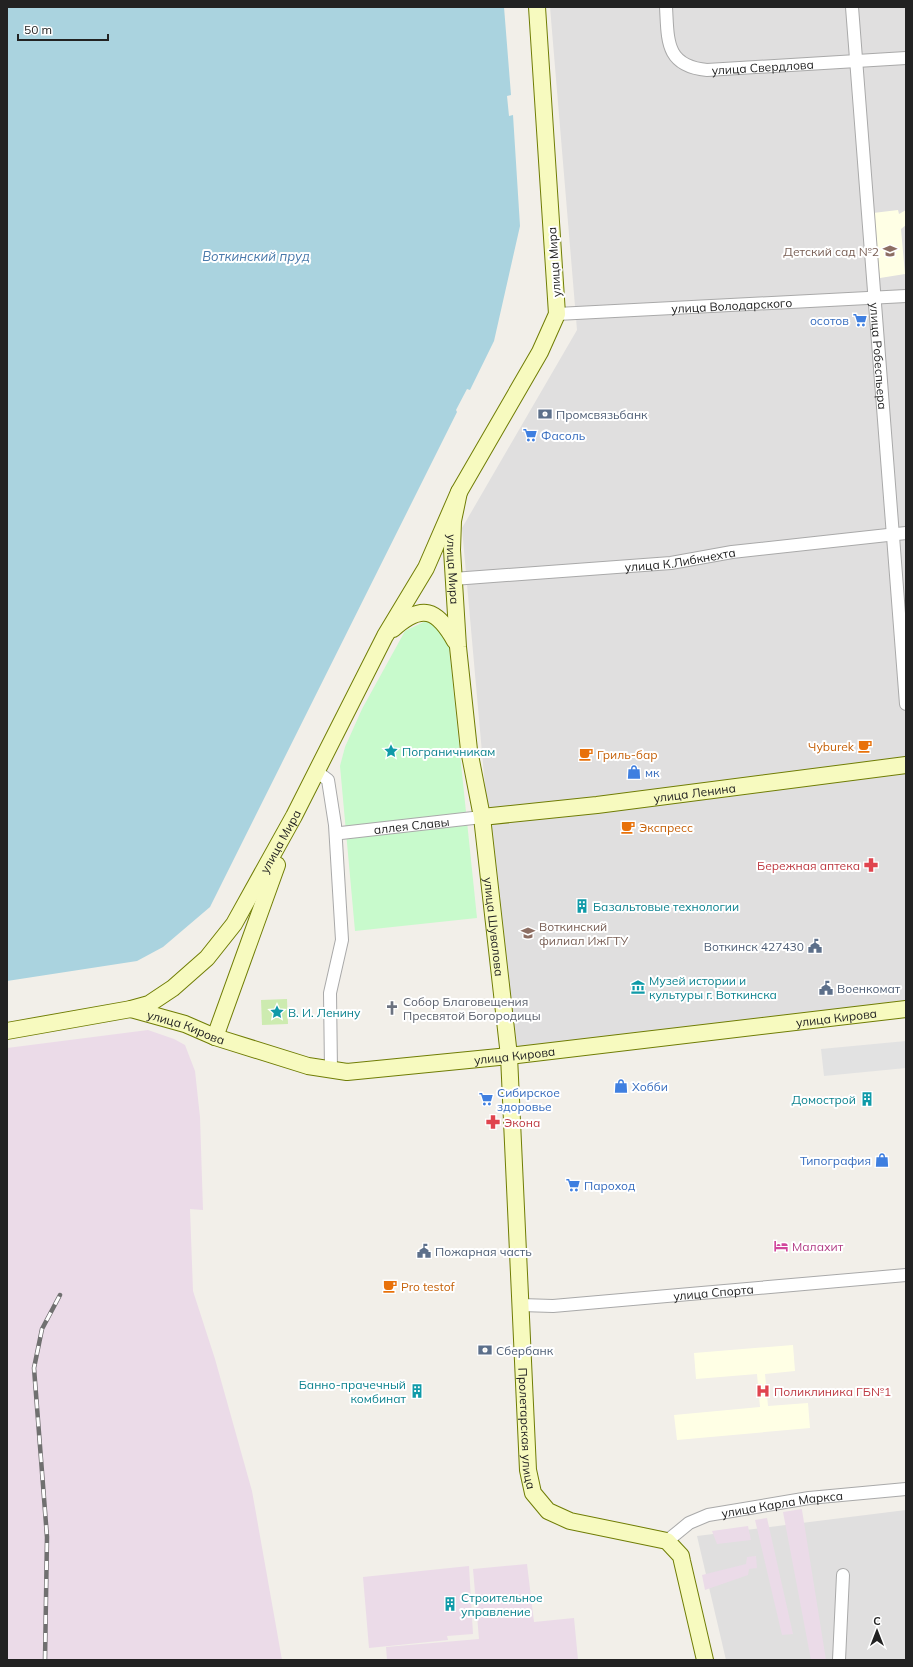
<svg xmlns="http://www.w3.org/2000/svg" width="913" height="1667" font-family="Mulish,sans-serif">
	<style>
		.residential { fill: #e0dfdf }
		.industrial { fill: #ebdbe8 }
		.education { fill: #ffffe5 }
		.grass { fill: #cdebb0 }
		.park { fill: #c8facc }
		.parking { fill: #e2e2e2 }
		.water { fill: #aad3df }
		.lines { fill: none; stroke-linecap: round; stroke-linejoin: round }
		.street-casing { stroke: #a9a9a9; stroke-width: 14 }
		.secondary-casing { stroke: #707d05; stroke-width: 18 }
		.street { stroke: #fff; stroke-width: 12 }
		.secondary { stroke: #f7fabf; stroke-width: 16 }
		.rail-casing { stroke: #707070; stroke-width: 4.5 }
		.rail { stroke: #fff; stroke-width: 3; stroke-dasharray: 9; stroke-linecap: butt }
		.labels { text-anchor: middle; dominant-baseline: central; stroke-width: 4; stroke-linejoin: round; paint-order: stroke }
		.street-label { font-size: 12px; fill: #222; stroke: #fff }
		.education-label { font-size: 12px; fill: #785e54; stroke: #fff; text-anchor: end }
		.shop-label { font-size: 12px; fill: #366cbe; stroke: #fff; text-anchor: start }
		.service-label { font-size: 12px; fill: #4e5e75; stroke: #fff; text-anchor: start }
		.food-label { font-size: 12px; fill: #c56008; stroke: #fff; text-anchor: start }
		.culture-label { font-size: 12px; fill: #0d838f; stroke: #fff; text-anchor: start }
		.health-label { font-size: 12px; fill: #be3a42; stroke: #fff; text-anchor: start }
		.worship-label { font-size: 12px; fill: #5b616d; stroke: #fff; text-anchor: start }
		.hotel-label { font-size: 12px; fill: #b23c85; stroke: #fff; text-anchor: start }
		.water-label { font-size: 13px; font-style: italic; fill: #4a7aab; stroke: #fff }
	</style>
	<rect width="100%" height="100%" fill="#f2efe9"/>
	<!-- residential -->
	<path class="residential" d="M550,7h356v1002l-397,47 -47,-528 115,-198z
		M906,1510v150h-180l-29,-124z"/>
	<!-- industrial -->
	<path class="industrial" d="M148,1030l26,9 11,6 10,26 5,46 3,93 -13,-1 3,82 22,68 37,132 30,169h-275v-612z
		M802,1509v1l24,150h-15l-28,-148z
		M767,1518l26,116 -11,1 -27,-115z
		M748,1526l3,14 -34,4 -5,-13z
		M756,1556l1,12 -8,1 -1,6 -43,15 -3,-15 44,-11 1,-7z
		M527,1564l7,58 40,-4 4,42h-191l-1,-13 93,-8 -6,-70z
		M469,1566l4,68 -26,2 1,4 -79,8 -6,-71z"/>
	<!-- education -->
	<path class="education" d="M898,210l1,4 7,-4v15l-5,4 4,45 -25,4 -7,-65z
		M793,1345l2,26 -30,3 3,32 40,-3 2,25 -133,12 -3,-25 86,-8 -3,-33 -61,5 -2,-26z"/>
	<!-- grass -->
	<path class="grass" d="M287,999l1,25 -26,1 -1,-25z"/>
	<!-- park -->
	<path class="park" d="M432,618l16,20 29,280 -122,13 -15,-165 5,-19 17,-38 43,-78z"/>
	<!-- parking -->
	<path class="parking" d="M906,1041v27l-82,8 -3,-27z"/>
	<!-- water -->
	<path class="water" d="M7,7h497l7,88 -4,1 2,20 4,-1 7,111 -26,115 -24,49 -3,-1 -11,21 1,2 -247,495 -47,40 -26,14 -130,20z"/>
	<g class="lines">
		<defs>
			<g id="street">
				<path id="s1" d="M666,7c2,33 -1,59 41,63l199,-12"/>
				<path id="s2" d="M852,7l54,697"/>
				<path id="s3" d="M557,314l349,-18"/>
				<path id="s4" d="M453,579l218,-16 61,-11 174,-19"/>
				<path d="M316,771l12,9 7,45 7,115 -12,53 1,77"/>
				<path id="s5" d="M341,833l141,-16"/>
				<path id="s6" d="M521,1305l32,1 353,-31"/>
				<path id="s7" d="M667,1541l22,-18 19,-8 101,-17 97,-9"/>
				<path d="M839,1660l4,-85"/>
			</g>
			<g id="secondary">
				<path id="s8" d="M459,492l-6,29 -1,29 6,97 11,103 13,67 27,239 19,414 5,23 15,18 22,10 97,20 14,15 1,5 23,99"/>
				<path d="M393,629c29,-26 44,-20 62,12"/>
				<path id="s9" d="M482,817l115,-12 309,-40"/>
				<path id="s10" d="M131,1009l54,15 30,13 93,29 39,6 162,-16 397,-47"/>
				<path id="s11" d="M7,1031l124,-22 18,-5 24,-16 34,-30 27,-34 60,-108 91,-180 41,-68 33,-76 81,-140 17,-38 -20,-307"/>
				<path d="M215,1037l62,-172"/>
			</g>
		</defs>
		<!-- street casing -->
		<use href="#street" class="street-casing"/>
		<!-- secondary casing -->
		<use href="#secondary" class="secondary-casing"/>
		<!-- street -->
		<use href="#street" class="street"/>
		<!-- secondary -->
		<use href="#secondary" class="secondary"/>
		<defs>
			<path id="rail" d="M45,1660l2,-123 -13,-169 8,-39 18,-34"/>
		</defs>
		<!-- rail casing -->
		<use href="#rail" class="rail-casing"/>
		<!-- rail -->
		<use href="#rail" class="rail"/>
	</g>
	<!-- icons -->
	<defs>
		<symbol id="school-bare" viewBox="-9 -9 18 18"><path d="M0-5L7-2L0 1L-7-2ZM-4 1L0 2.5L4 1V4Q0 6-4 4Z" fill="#8d6e63" stroke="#fff" stroke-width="2.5" paint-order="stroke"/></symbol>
		<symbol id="supermarket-bare" viewBox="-9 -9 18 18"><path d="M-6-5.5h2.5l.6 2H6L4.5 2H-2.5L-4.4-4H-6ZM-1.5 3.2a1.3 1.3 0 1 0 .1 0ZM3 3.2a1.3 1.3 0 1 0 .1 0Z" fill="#3f7fe0" stroke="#fff" stroke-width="2.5" paint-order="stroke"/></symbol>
		<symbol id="bank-bare" viewBox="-9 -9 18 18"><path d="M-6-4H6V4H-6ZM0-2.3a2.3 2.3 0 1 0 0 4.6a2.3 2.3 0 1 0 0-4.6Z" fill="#5c6f8a" stroke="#fff" stroke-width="2.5" paint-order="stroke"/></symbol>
		<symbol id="cafe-bare" viewBox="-9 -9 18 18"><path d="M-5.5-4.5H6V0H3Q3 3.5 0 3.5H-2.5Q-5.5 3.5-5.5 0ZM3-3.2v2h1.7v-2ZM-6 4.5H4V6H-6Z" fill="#e8710a" stroke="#fff" stroke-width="2.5" paint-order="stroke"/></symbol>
		<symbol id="sight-bare" viewBox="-9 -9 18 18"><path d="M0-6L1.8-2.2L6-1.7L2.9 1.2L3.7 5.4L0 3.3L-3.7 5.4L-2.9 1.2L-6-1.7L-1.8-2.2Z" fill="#0f9aa8" stroke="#fff" stroke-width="2.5" paint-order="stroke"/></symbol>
		<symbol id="shop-bare" viewBox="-9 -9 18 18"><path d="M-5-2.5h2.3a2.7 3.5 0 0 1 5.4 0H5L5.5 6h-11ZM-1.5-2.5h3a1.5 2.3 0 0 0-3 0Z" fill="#3f7fe0" stroke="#fff" stroke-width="2.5" paint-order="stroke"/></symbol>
		<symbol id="pharmacy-bare" viewBox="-9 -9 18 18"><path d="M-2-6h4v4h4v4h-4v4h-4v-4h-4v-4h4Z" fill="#e0444e" stroke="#fff" stroke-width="2.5" paint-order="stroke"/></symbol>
		<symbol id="building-bare" viewBox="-9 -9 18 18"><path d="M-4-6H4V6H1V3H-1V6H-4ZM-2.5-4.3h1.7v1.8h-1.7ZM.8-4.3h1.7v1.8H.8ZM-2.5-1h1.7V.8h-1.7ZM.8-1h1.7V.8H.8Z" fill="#0f9aa8" stroke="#fff" stroke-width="2.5" paint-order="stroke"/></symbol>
		<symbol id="university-bare" viewBox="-9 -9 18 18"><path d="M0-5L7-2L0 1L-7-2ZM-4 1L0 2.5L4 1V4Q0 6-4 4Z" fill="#8d6e63" stroke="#fff" stroke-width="2.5" paint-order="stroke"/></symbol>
		<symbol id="civic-bare" viewBox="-9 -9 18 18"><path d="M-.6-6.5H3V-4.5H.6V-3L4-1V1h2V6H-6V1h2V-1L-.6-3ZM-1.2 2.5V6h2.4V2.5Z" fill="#5c6f8a" stroke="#fff" stroke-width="2.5" paint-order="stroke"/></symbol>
		<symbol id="museum-bare" viewBox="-9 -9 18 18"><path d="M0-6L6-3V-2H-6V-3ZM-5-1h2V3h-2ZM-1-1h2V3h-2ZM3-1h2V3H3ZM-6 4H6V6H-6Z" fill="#0f9aa8" stroke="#fff" stroke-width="2.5" paint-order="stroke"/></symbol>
		<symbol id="church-bare" viewBox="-9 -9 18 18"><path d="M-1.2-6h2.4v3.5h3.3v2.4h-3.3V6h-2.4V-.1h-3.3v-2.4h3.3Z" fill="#6b7280" stroke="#fff" stroke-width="2.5" paint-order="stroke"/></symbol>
		<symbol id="hotel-bare" viewBox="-9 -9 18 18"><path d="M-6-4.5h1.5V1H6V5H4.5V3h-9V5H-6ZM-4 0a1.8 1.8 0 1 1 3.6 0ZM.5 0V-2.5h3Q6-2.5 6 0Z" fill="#d1479c" stroke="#fff" stroke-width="2.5" paint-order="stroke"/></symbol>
		<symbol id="hospital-bare" viewBox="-9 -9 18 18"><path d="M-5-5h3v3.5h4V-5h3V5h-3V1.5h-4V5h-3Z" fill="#e0444e" stroke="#fff" stroke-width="2.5" paint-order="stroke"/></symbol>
	</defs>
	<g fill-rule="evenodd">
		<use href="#school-bare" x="880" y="241" width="20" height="20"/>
		<use href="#supermarket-bare" x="850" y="310" width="20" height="20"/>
		<use href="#bank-bare" x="535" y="404" width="20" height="20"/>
		<use href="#supermarket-bare" x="520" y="425" width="20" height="20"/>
		<use href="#cafe-bare" x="855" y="736" width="20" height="20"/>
		<use href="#sight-bare" x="381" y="741" width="20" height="20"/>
		<use href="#cafe-bare" x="576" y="744" width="20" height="20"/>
		<use href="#shop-bare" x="624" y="762" width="20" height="20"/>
		<use href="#cafe-bare" x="618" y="817" width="20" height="20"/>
		<use href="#pharmacy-bare" x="861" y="855" width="20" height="20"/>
		<use href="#building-bare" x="572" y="896" width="20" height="20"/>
		<use href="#university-bare" x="518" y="923" width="20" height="20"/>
		<use href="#civic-bare" x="805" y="936" width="20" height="20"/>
		<use href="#museum-bare" x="628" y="977" width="20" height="20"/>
		<use href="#civic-bare" x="816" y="978" width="20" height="20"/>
		<use href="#church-bare" x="382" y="998" width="20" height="20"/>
		<use href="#sight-bare" x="267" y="1002" width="20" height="20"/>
		<use href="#shop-bare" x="611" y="1076" width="20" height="20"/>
		<use href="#supermarket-bare" x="476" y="1089" width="20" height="20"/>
		<use href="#building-bare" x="857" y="1089" width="20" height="20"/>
		<use href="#pharmacy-bare" x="483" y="1112" width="20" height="20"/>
		<use href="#shop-bare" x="872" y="1150" width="20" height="20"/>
		<use href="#supermarket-bare" x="563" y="1175" width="20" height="20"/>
		<use href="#hotel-bare" x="771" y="1236" width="20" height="20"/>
		<use href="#civic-bare" x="414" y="1241" width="20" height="20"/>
		<use href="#cafe-bare" x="380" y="1276" width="20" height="20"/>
		<use href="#bank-bare" x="475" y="1340" width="20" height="20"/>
		<use href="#building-bare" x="407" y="1381" width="20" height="20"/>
		<use href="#hospital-bare" x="753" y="1381" width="20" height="20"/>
		<use href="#building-bare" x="440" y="1594" width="20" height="20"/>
	</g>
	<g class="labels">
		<!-- street labels -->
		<g class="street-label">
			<text stroke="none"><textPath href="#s1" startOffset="142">улица Свердлова</textPath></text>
			<text transform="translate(554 262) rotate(-94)">улица Мира</text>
			<text stroke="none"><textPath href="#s3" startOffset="175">улица Володарского</textPath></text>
			<text stroke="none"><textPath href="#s2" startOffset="350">улица Робеспьера</textPath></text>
			<text stroke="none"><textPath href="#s4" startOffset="228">улица К.Либкнехта</textPath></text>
			<text stroke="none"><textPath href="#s8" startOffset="78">улица Мира</textPath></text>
			<text stroke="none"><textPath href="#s9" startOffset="214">улица Ленина</textPath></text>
			<text stroke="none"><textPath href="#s5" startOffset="71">аллея Славы</textPath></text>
			<text stroke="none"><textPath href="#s11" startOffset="357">улица Мира</textPath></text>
			<text stroke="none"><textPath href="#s8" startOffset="438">улица Шувалова</textPath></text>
			<text stroke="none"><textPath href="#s10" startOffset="718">улица Кирова</textPath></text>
			<text stroke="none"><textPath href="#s10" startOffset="58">улица Кирова</textPath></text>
			<text stroke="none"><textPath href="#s10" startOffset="394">улица Кирова</textPath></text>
			<text stroke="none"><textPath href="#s6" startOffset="193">улица Спорта</textPath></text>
			<text stroke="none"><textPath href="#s8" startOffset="941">Пролетарская улица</textPath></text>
			<text stroke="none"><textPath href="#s7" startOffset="124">улица Карла Маркса</textPath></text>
		</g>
		<!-- education labels -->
		<g class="education-label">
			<text x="879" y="251">Детский сад №2</text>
			<text x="539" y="926" text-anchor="start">Воткинский<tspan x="539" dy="14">филиал ИжГТУ</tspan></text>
		</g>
		<!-- shop labels -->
		<g class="shop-label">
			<text x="849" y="320" text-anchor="end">осотов</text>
			<text x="541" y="435">Фасоль</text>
			<text x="645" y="772">мк</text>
			<text x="632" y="1086">Хобби</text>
			<text x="497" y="1092">Сибирское<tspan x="497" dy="14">здоровье</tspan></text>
			<text x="871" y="1160" text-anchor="end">Типография</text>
			<text x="584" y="1185">Пароход</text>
		</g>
		<!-- service labels -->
		<g class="service-label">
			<text x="556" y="414">Промсвязьбанк</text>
			<text x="804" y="946" text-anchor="end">Воткинск 427430</text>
			<text x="837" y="988">Военкомат</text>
			<text x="435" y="1251">Пожарная часть</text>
			<text x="496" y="1350">Сбербанк</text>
		</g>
		<!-- food labels -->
		<g class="food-label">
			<text x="854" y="746" text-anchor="end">Чуburek</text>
			<text x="597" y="754">Гриль-бар</text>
			<text x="639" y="827">Экспресс</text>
			<text x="401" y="1286">Pro testof</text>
		</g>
		<!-- culture labels -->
		<g class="culture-label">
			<text x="402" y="751">Пограничникам</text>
			<text x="593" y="906">Базальтовые технологии</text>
			<text x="649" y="980">Музей истории и<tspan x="649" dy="14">культуры г. Воткинска</tspan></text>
			<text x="288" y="1012">В. И. Ленину</text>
			<text x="856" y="1099" text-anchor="end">Домострой</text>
			<text x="406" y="1384" text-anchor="end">Банно-прачечный<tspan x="406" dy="14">комбинат</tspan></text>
			<text x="461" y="1597">Строительное<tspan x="461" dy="14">управление</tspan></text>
		</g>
		<!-- health labels -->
		<g class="health-label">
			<text x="860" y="865" text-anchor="end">Бережная аптека</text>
			<text x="504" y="1122">Экона</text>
			<text x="774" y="1391">Поликлиника ГБ№1</text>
		</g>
		<!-- worship labels -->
		<g class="worship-label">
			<text x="403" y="1001">Собор Благовещения<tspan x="403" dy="14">Пресвятой Богородицы</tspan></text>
		</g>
		<!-- hotel labels -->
		<g class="hotel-label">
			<text x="792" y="1246">Малахит</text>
		</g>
		<!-- water labels -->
		<g class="water-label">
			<text x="256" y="256">Воткинский пруд</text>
		</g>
	</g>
	<!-- border -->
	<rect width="913" height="1667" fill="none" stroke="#222222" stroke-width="16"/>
	<!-- north arrow -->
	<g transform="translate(877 1631)" stroke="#ffffff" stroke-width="3" paint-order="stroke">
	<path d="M0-3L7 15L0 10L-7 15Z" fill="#222222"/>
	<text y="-6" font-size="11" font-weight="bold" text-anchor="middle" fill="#222222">С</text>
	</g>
	<!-- scale -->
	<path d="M18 34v6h90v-6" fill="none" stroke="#222222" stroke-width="2"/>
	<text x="24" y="34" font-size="12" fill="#222222" stroke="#ffffff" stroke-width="3" paint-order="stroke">50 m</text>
</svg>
